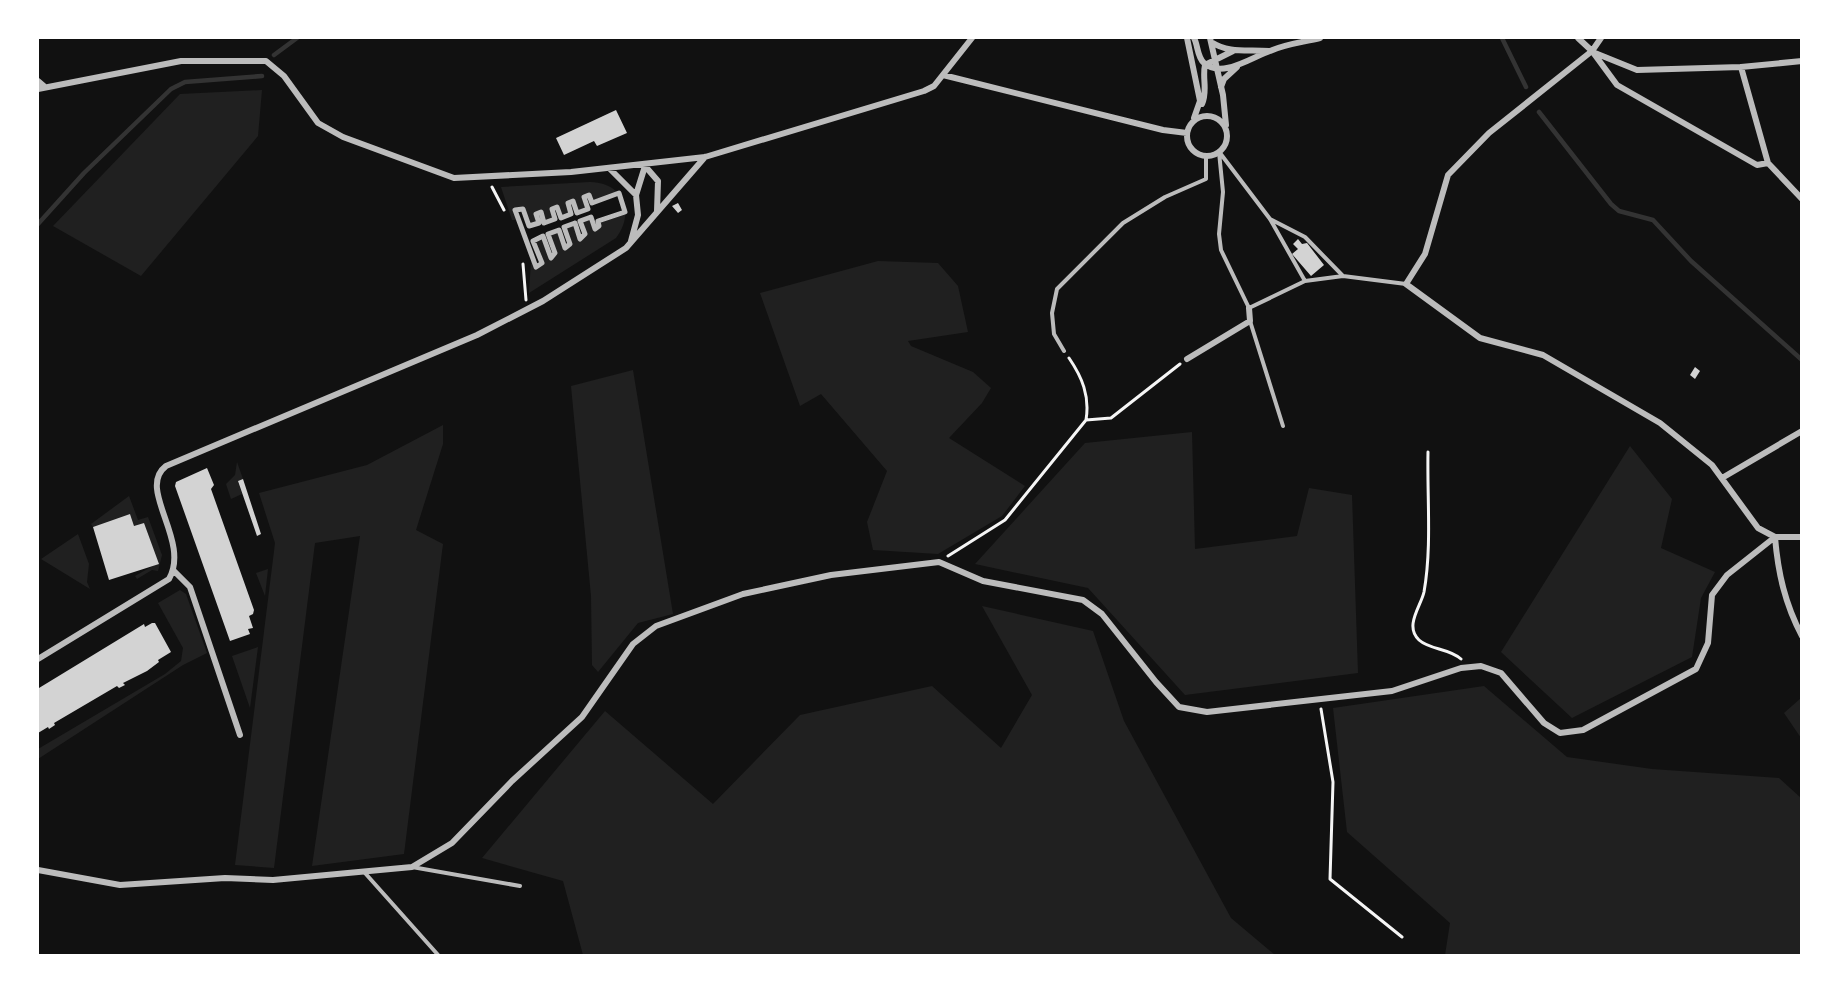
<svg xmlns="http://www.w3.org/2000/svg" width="1839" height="993" font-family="Montserrat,sans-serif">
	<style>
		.green { fill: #202020; fill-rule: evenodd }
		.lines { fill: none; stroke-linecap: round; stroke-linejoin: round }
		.stream { stroke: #333; stroke-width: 4.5 }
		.building { fill: #d3d3d3 }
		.path { stroke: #f5f5f5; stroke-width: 3 }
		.service { stroke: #bcbcbc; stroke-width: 4 }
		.pedestrian { stroke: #bcbcbc; stroke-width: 5 }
		.minor { stroke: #bcbcbc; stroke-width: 6 }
	</style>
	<rect width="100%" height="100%" fill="#111"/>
	<!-- green -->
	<path class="green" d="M262,90l-4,46 -117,140 -88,-50 127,-132z
		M590,182c32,0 46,30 26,56l-87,55 2,-32 -15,-41h-4l-11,-33zM618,194l7,18 -27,9 -3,7 -4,-11 -11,4 5,13 -5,4 -5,-15 -11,4 6,17 -5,4 -6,-18 -11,4 7,19 -4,4 -8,-21 -10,5 8,22 -5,3 -20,-56 7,-1 6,17 26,-7 -3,-10 5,-2 4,11 10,-4 -3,-11 5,-2 4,12 11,-4 -4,-11 5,-2 3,7z
		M878,261l60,2 20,23 10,46 -60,9 3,5 62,26 18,16 -9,15 -33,35 76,48 -23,30 -64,38 -65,-4 -6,-28 20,-51 -66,-77 -21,12 -40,-113z
		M633,370l40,244 -35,9 -40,49 -6,-7 -1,-69 -20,-210z
		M443,425v19l-27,86 27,14 -39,310 -92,12 48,-330 -45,7 -41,325 -39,-3 40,-322 -16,-50 108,-28z
		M1192,432l3,117 102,-13 12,-48 43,7 6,178 -173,22 -97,-107 -113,-24 110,-121z
		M1630,446l42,53 -11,49 54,24 -14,26 -9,59 -120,61 -71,-66z
		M237,462l6,17 -5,2 4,13 -11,5 -5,-15 9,-9z
		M129,496l9,24 10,-3 14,38 -4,16 -6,-1 -15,9 -2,-3 23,-13 -14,-40 -10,3 -4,-12 -37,13 -2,-3z
		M78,534l11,30 -2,18 3,7 -49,-30z
		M268,569l-3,27 -9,-23z
		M180,590l6,4 21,59 -24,12 -145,94v-10l127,-75 16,-13 2,-13 -25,-45z
		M982,606l111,25 31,90 107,197 44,37h-692l-20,-74 -81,-23 123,-147 108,93 87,-89 132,-29 69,62 31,-53z
		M258,647l-8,61 -18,-52z
		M1484,686l83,71 85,12 127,9 22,20v157h-356l5,-32 -103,-91 -14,-124z
		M1801,698v40l-17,-25z"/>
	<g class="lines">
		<!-- stream -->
		<path class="stream" d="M1502,38l24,49
			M274,55l23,-17
			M1539,112l72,92 8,7 34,9 38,41 111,99
			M38,224l46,-51 87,-84 14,-7 77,-6"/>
	</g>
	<!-- building -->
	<path class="building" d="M616,110l11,23 -30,13 -3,-5 -30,14 -8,-17z
		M678,203l4,7 -4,3 -6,-7z
		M1298,239l4,5 5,-1 17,22 -13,11 -19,-22 6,-5 -5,-5z
		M1695,367l5,4 -5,8 -5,-4z
		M207,468l7,17 -3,4 43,121 -1,4 -4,2 4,12 -5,1 2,5 -20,7 -55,-155 1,-4z
		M243,479l18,55 -4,2 -19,-55z
		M130,514l4,12 10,-3 15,41 -50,16 -16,-53z
		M152,623h3l16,29 -13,8 1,2 -12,9 -24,12 2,2 -6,3 -2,-2 -63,37 1,2 -6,4 -1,-2 -10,6v-48l1,3 105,-64 1,3z"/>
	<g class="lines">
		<!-- path -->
		<path class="path" d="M492,187l12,23
			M523,264l3,36
			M1069,358c13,19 21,38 17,62
			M1428,452c-1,46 4,95 -4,140 -3,14 -20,34 -5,48 11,10 30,8 42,19
			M948,556l57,-36 81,-100 25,-2 69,-54
			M1321,709l12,73 -3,97 72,58"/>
		<!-- service -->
		<path class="service" d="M1219,152l4,40 -4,42 2,16 28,58 56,-27 38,-5 63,8
			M1220,153l50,66 35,62
			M1270,219l35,18 38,39
			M1250,321l33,105
			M1064,351l-10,-17 -2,-21 5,-24 66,-66 42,-26 41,-18v-23
			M412,867l108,19
			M365,873l74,83"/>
		<!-- pedestrian -->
		<path class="pedestrian" d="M619,193l6,19 -27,9 1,5 -4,3 -4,-12 -11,4 5,13 -5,5 -5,-16 -11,4 6,17 -5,4 -6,-18 -11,4 7,19 -4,5 -8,-22 -10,5 9,22 -6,4 -21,-57 8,-1 6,17 10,-3 -3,-9 5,-2 3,11 11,-4 -3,-10 5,-2 4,11 10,-4 -3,-11 5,-2 4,12 11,-4 -4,-12 5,-2 3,8z"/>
		<!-- minor -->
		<path class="minor" d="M1187,38l13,63 -6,17
			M1194,38c4,7 3,19 10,25 18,16 48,-6 66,-12 15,-7 34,-9 50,-13
			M1210,38l13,57 3,30
			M1578,38l14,13 25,34 140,80 11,-2
			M1601,38l-9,13 -103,82 -41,42 -23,79 -19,30 74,54 63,17 117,68 52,42 46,63 17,9h27
			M1211,42c19,12 37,7 58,9
			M1595,53l42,17 104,-3 61,-6
			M1741,67l27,96 34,36
			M943,75l220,55 24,3
			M38,81l7,6
			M1221,87l3,-8 13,-12
			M38,89l143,-28h85l18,15 34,47 25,14 111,41 117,-6 134,-15 219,-66 10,-5 38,-48
			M1202,104c6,-13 0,-26 3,-39l28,-14
			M1187 136a20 20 0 1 1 40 0a20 20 0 1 1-40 0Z
			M609,168l27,27
			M631,241l7,-26 -2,-20 9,-29 13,15 -1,30
			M1187,359l63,-38 -1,-13
			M1722,478l80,-47
			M1775,537c3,36 10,67 27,99
			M173,570l17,17 50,148
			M38,659l131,-80c22,-39 -33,-90 -3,-113l311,-131 66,-34 83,-53 79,-91
			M38,870l82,15 105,-7 48,2 139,-13 40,-24 60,-62 70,-64 51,-73 23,-18 87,-32 88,-19 108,-13 44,19 100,19 19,14 54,68 23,25 28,5 185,-21 69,-23 20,-2 20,7 43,50 16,10 23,-3 113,-61 12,-26 4,-48 15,-20 48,-38"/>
	</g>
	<!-- border -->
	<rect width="1839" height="993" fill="none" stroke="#ffffff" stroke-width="78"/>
</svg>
